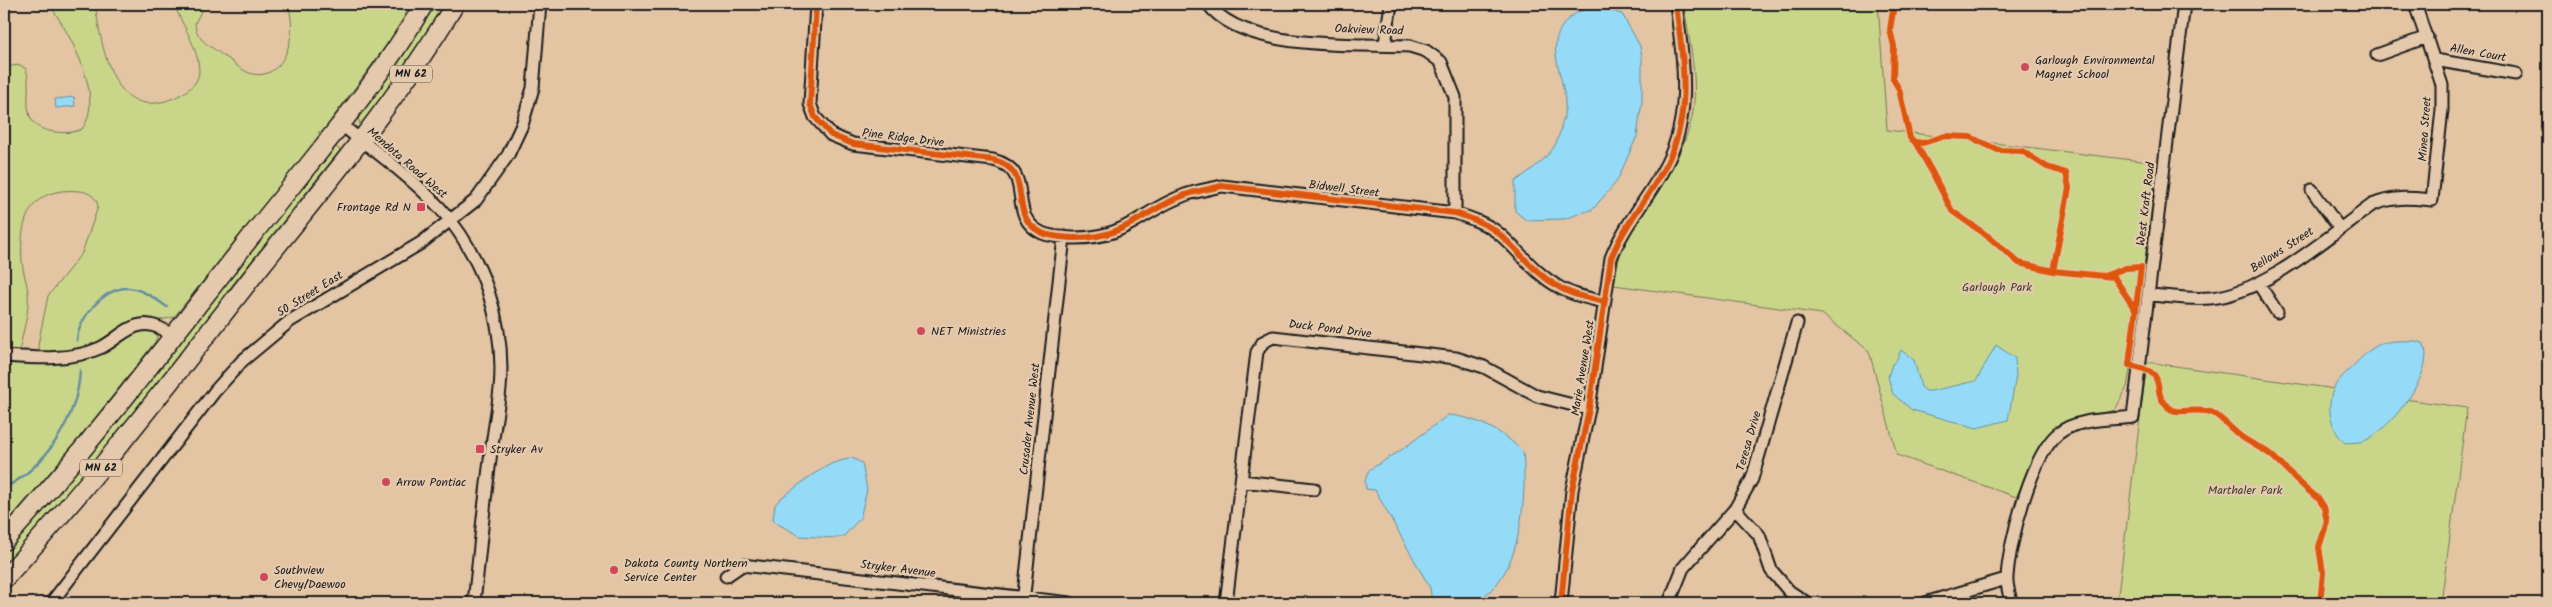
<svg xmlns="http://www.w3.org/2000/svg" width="2552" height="607" font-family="Kalam,sans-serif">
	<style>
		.green { fill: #c9d68a; stroke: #727953 }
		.water { fill: #95dbf7; stroke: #658f9f }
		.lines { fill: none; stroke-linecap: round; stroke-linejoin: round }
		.stream { stroke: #658f9f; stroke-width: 2.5 }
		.minor-casing { stroke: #1c1c1c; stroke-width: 15 }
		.highway-casing { stroke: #1c1c1c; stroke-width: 21 }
		.minor { stroke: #e5c9ac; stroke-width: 11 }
		.highway { stroke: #e5c9ac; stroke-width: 18 }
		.cycleway-casing { stroke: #e5c9ac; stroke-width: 9 }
		.cycleway { stroke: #de560d; stroke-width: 6 }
		.poi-dot { fill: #d1495b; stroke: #e5c9ac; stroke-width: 2 }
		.labels { text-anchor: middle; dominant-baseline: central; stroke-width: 5; stroke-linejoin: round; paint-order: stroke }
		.shield { fill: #e5c9ac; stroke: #585047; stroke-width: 1 }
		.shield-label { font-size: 11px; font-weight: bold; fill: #1c1c1c }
		.street-label { font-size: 12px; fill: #1c1c1c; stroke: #e5c9ac }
		.poi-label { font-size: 12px; fill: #1c1c1c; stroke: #e5c9ac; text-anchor: start }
		.park-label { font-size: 12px; fill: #3f4132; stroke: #e5c9ac }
	</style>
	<rect width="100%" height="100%" fill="#e3c4a3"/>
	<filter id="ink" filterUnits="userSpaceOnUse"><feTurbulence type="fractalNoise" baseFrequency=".02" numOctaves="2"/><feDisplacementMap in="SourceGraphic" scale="10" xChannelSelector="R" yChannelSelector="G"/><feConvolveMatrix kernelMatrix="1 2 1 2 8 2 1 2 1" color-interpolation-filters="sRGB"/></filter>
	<g filter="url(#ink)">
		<!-- green -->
		<path class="green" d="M49,4h46c7,44 18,124 83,92 10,-5 20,-12 21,-24 0,-24 -17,-47 -25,-68h31l-10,19c1,18 17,24 29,33 7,4 12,10 19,14 19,11 36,1 43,-17 7,-16 7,-33 2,-49h125l-22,35 -69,93h-4l2,2 -13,18 -133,165 -18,4 -78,30 -37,2 -3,-8 10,-49 34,-43 16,-46c-1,-10 -9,-15 -18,-16 -50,-5 -61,28 -58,71 1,11 5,20 6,30 2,19 -6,42 -9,61l-15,-1v-285l16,-2 6,4c8,24 -12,58 29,63 9,1 19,1 27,-3 24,-32 -13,-97 -33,-125z
			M436,4h12l-85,121 -3,-1 -2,-6 38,-51z
			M1684,4h194l9,126 270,33 -22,178 -8,46 -12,23 -61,16 -38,71 -119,-42 -28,-104 -47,-37 -208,-29c2,-12 4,-27 9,-37 21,-43 54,-77 67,-123 11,-38 -1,-83 -6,-121z
			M333,145l7,5 -122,153 2,3 -90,115 -126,147v-16l46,-52z
			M141,329l14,2 2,5 -2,6 -79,100 -72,84v-166h51z
			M2147,362l320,46 -26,195h-324z"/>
		<!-- water -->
		<path class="water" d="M1598,7l24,7 18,32 2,12v43l-5,35 -20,45 -24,28 -29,10 -38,1 -11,-9v-29c16,-13 39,-26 44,-47 3,-10 7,-24 6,-34 -1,-15 -7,-31 -9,-46 -4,-26 16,-47 42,-48z
			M74,97l1,9 -19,2 -1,-9z
			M2415,341l8,2c15,26 -33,88 -59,98 -5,2 -13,1 -19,2 -15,-14 -20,-38 -10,-57 4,-7 12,-14 18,-20 8,-8 19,-20 31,-23 9,-3 21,-2 31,-2z
			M1996,345l19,13 1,18 -8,44 -31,8 -65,-18 -19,-16 -5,-17 4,-13 4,-3 5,-11 13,10 7,27 5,4h5l45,-10z
			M1448,415c28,2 56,17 75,37 4,45 -1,130 -50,150 -11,5 -29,1 -41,1l-2,-15 -55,-98 -9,-1 -1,-8 4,-11 31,-19z
			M852,458l10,5 5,27 -7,28 -16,18 -8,2 -36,-2 -22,-12 -5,-5 2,-14 5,-6 32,-24 21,-12z"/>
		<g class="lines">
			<!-- stream -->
			<path class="stream" d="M77,341c0,-22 28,-55 52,-53 13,1 27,11 38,19
				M4,488c42,-21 74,-71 76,-118"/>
			<defs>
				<path id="minor" d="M816,4l-6,100 5,13 16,18 22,9 140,16c45,11 11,55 49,73 9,4 20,4 30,5 55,1 67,-26 113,-43 11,-4 25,-6 37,-9l233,27c15,5 30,10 42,19 21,17 36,40 60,54 14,9 31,12 47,16
					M1208,4c36,48 147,39 202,42l16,5 15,11 14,35v116
					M1385,44l6,-40
					M2377,55l50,-18
					M2435,60l81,14
					M340,124c34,26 70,52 99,83 44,48 67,117 61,182 -3,26 -8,52 -11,79 -6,45 -10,90 -15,135
					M2312,190l28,39
					M2258,283l19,29
					M2149,295c19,1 41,5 61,3 54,-4 119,-62 162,-93 21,-9 38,-7 60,-5l10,-90v-25l-27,-81
					M4,356c31,2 67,5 96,-8 14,-6 26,-21 41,-23 12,-2 22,4 32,11
					M1241,481l73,8
					M1735,509l24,26 12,35 18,21 18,12
					M726,576l16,-11 328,38
					M51,603l164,-212 27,-30 48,-40 131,-78 55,-43 32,-45 14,-30 11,-37 7,-84
					M1023,603l41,-366
					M1226,603l31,-251 6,-10 10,-5 183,21 28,9 53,29 52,13
					M1561,603l11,-113 17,-81 22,-151c12,-31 35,-57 51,-86 32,-54 21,-110 14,-168
					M1669,603l14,-35 52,-59 17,-30 45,-156
					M1925,603l81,-24
					M2011,603c-1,-8 -5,-18 -4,-26 2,-34 25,-124 52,-144 19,-15 51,-13 74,-16l51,-413"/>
				<path id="highway" d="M4,541c87,-97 166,-201 246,-303 60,-76 125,-150 174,-234
					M4,579c91,-99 173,-206 256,-312 68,-85 139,-169 195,-263"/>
			</defs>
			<!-- minor casing -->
			<use href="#minor" class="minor-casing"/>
			<!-- highway casing -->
			<use href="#highway" class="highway-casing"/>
			<!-- minor -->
			<use href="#minor" class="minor"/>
			<!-- highway -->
			<use href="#highway" class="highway"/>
			<defs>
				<path id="cycleway" d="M816,4l-6,100 5,13 16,18 22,9 140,16c45,11 11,55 49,73 9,4 20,4 30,5 55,1 67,-26 113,-43 11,-4 25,-6 37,-9l233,27c15,5 30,10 42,19 21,17 36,40 60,54 14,9 31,12 47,16
					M1894,4l-4,26 4,16 -1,33 6,10 11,49 5,4 17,30 20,39 37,26 30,26 34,8 61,6 22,34
					M1915,142l8,1 22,-7 25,1 28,13 24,1 25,16 19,6 3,15 -16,83
					M2104,276l22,-8 15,-1 -12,98c45,8 18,24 40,43 9,8 29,-2 44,5 9,5 17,15 26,22 10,8 22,12 32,20 16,14 30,31 48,44l5,8 3,15 -8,25 4,26 -3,30
					M1561,603l11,-113 17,-81 22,-151c12,-31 35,-57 51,-86 32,-54 21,-110 14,-168"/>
			</defs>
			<!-- cycleway casing -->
			<use href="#cycleway" class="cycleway-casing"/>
			<!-- cycleway -->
			<use href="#cycleway" class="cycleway"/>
		</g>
	</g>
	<!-- markers -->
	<g class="poi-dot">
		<circle cx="2025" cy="67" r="5"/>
		<rect x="416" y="202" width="10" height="10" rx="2.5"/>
		<circle cx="921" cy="331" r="5"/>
		<rect x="475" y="444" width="10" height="10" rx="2.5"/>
		<circle cx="386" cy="482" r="5"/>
		<circle cx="614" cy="570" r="5"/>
		<circle cx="264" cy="577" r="5"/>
	</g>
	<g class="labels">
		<!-- shield labels -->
		<g class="shield">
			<rect x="390" y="65.5" width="42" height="17" rx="4"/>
			<rect x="80" y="459.5" width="42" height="17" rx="4"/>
		</g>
		<g class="shield-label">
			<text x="411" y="74">MN 62</text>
			<text x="101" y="468">MN 62</text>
		</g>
		<!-- street labels -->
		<g class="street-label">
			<text transform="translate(1369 30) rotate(2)">Oakview Road</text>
			<text transform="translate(2478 53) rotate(10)">Allen Court</text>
			<text transform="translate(2425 129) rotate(-86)">Minea Street</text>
			<text transform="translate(903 138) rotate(7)">Pine Ridge Drive</text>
			<text transform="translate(407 163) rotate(41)">Mendota Road West</text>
			<text transform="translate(1344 189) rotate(7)">Bidwell Street</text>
			<text transform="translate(2146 204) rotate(-83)">West Kraft Road</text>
			<text transform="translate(2282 250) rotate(-33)">Bellows Street</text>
			<text transform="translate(310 294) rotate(-32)">50 Street East</text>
			<text transform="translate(1330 329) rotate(7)">Duck Pond Drive</text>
			<text transform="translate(1583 368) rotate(-81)">Marie Avenue West</text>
			<text transform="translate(1030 419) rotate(-84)">Crusader Avenue West</text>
			<text transform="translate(1749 441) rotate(-74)">Teresa Drive</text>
			<text transform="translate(898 569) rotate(7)">Stryker Avenue</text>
		</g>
		<!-- poi labels -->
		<g class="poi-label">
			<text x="2035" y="60">Garlough Environmental<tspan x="2035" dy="14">Magnet School</tspan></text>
			<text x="411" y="207" text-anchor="end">Frontage Rd N</text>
			<text x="931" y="331">NET Ministries</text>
			<text x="490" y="449">Stryker Av</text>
			<text x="396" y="482">Arrow Pontiac</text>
			<text x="624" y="563">Dakota County Northern<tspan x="624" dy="14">Service Center</tspan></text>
			<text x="274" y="570">Southview<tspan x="274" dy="14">Chevy/Daewoo</tspan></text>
		</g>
		<!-- park labels -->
		<g class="park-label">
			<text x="1997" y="287">Garlough Park</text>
			<text x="2245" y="490">Marthaler Park</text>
		</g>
	</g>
	<!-- margin -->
	<rect width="2552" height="607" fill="none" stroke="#e5c9ac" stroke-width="20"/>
	<rect x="10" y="10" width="2532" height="587" fill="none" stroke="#1c1c1c" stroke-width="2" filter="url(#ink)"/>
</svg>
